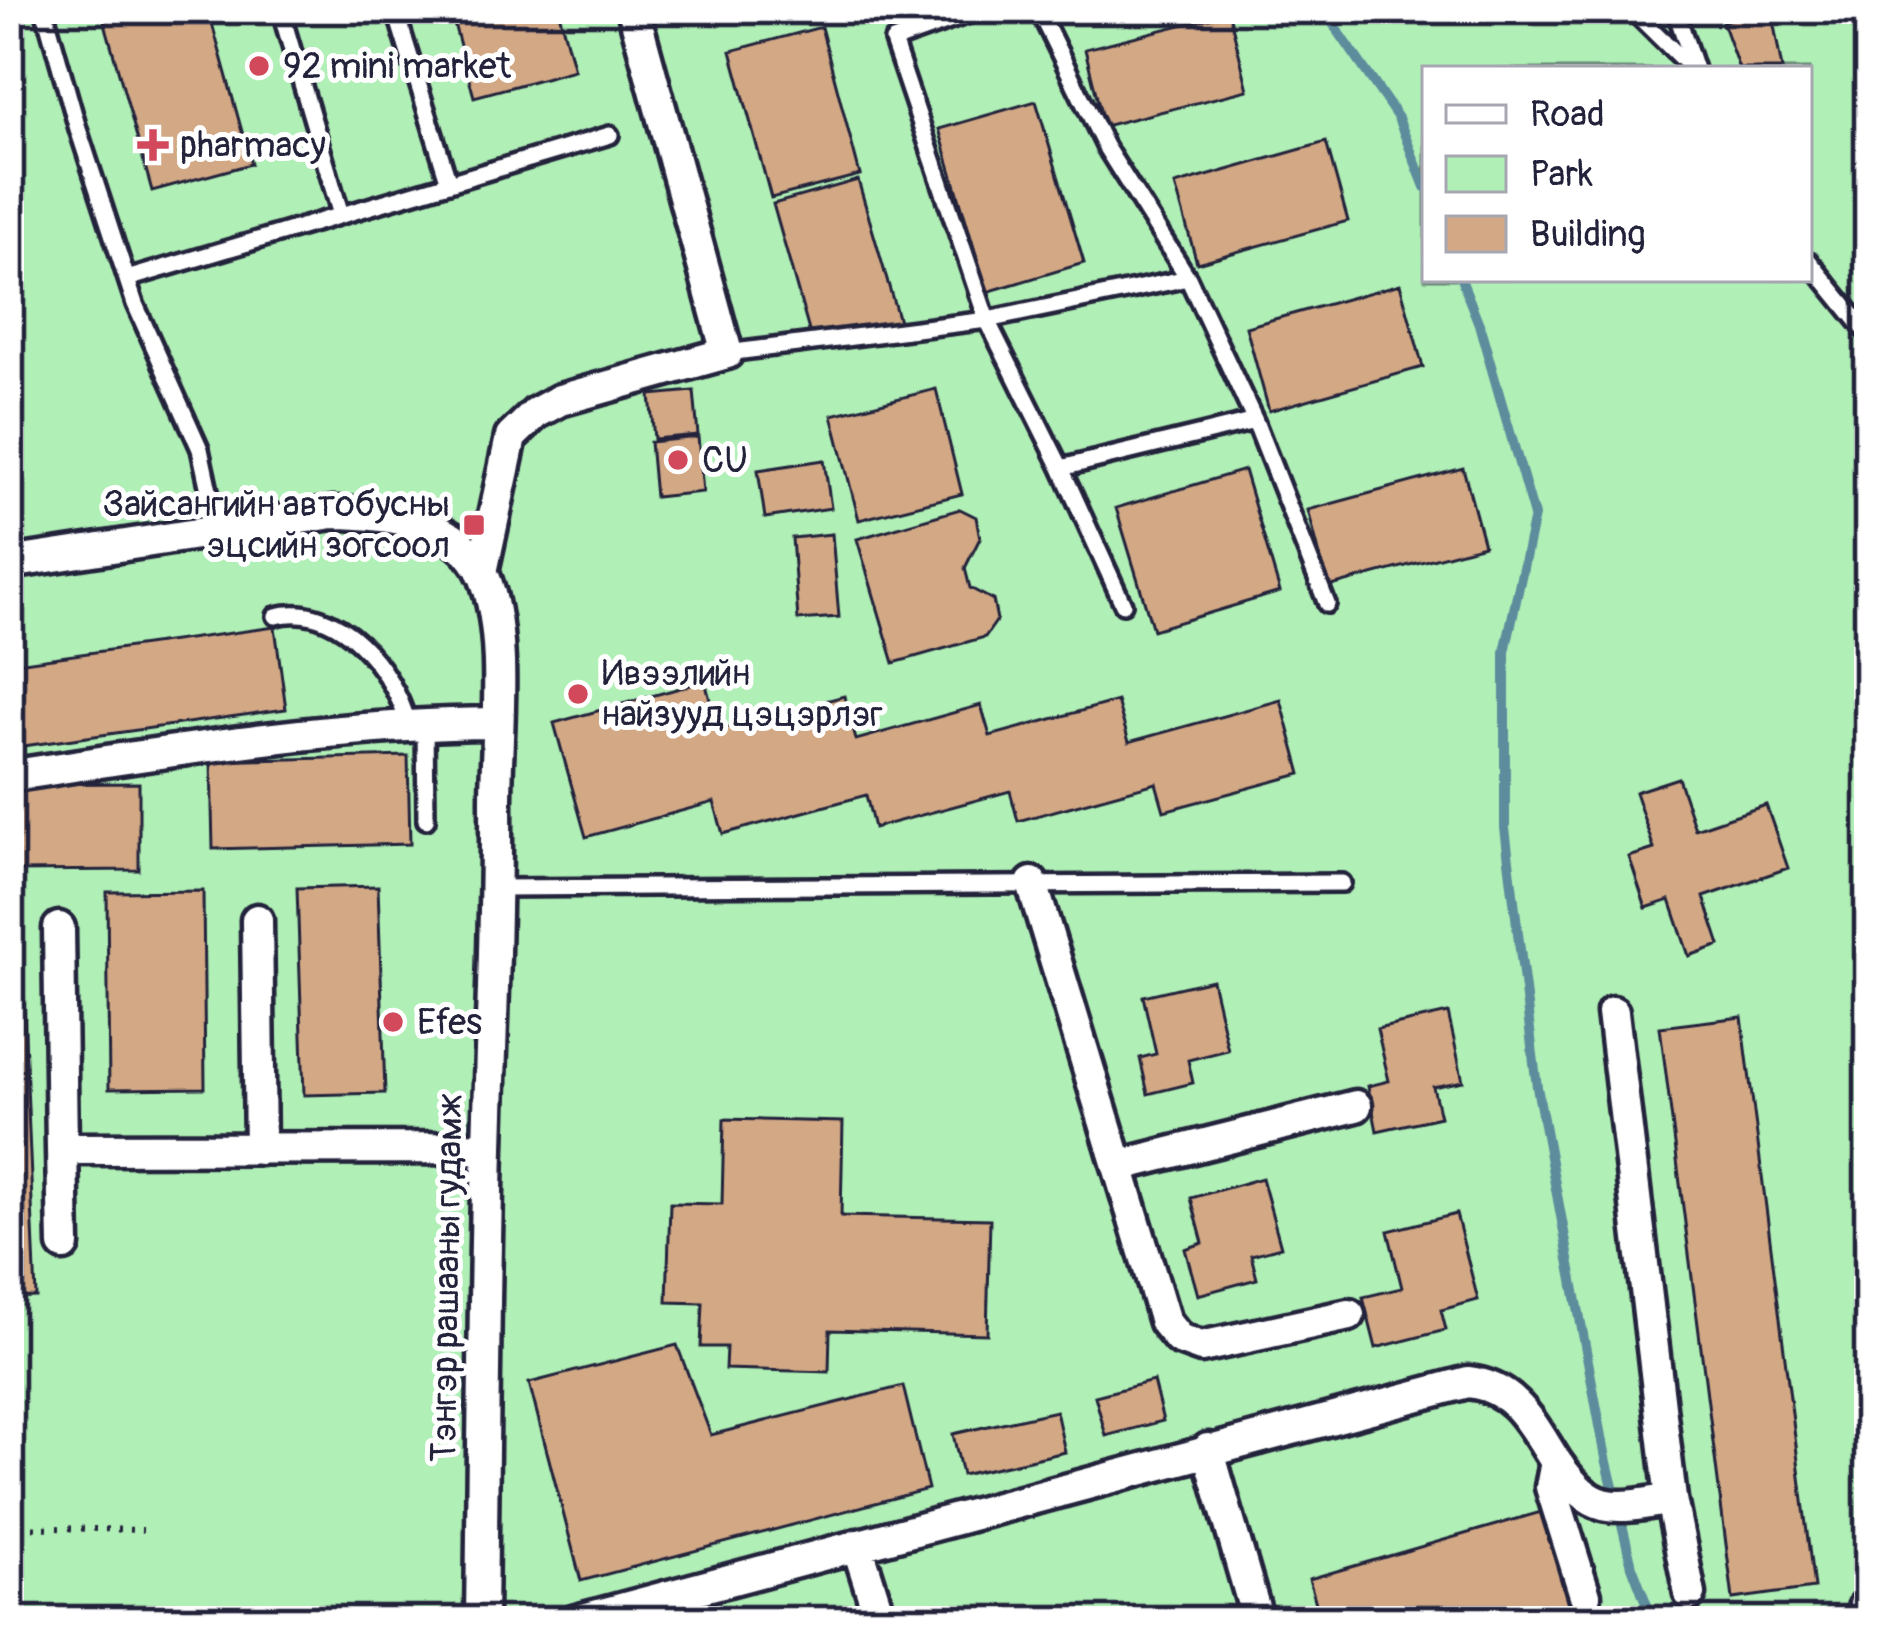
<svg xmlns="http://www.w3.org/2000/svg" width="1878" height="1630" font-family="Pangolin,sans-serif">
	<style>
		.green { fill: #b0efb6; stroke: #698878; stroke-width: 3; fill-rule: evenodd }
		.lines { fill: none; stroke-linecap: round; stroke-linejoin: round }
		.stream { stroke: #5d8d9d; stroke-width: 10 }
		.building { fill: #d3a985; stroke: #22223b; stroke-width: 3 }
		.service-casing { stroke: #22223b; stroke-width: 24 }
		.minor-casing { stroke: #22223b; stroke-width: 39 }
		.tertiary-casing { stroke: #22223b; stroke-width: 48 }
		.path { stroke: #22223b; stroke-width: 6; stroke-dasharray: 3 9; stroke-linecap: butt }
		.service { stroke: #fff; stroke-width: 15 }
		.minor { stroke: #fff; stroke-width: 30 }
		.tertiary { stroke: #fff; stroke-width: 39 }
		.poi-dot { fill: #d1495b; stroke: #fff; stroke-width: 4.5 }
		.labels { text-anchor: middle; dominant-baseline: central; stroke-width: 10; stroke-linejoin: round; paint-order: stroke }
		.poi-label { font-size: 36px; fill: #22223b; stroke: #fff; text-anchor: start }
		.street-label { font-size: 36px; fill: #22223b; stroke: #fff }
	</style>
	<rect width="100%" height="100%" fill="#f2e5da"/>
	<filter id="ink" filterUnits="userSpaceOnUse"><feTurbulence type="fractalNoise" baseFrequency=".00833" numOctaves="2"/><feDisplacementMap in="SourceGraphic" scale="24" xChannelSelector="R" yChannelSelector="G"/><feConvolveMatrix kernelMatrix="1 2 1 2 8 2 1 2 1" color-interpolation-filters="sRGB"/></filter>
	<g filter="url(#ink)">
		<!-- green -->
		<path class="green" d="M9,9h1860v1612h-1860zM1425,69h384v210h-384z"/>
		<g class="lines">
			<!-- stream -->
			<path class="stream" d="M1323,9l75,109 27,69
				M1461,279l18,45 55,192 -29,136v176l32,259 69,371 26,108 21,55"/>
		</g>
		<!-- building -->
		<path class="building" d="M101,9h107l43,155 -99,27z
			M450,9h108l16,61 -100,27z
			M834,9h52l-48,13z
			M1759,9h12l11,60h-43l-17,-47z
			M1229,13l19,77 -144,36 -19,-77z
			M821,27l39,148 -89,23 -40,-147z
			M1036,101l48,162 -97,29 -48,-163z
			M1326,142l22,79 -151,42 -22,-78z
			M858,180l41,141 -86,24 -40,-141z
			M1400,284l23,83 -154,44 -23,-84z
			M936,389l26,105 -103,26 -27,-105z
			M694,391l4,44 -44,4 -4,-44z
			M698,437l5,55 -48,5 -5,-55z
			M824,460l7,48 -66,10 -7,-48z
			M1463,468l21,77 -156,42 -20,-77z
			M1244,470l36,122 -127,38 -37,-122z
			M960,509l16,8 4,21 -15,30 5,20 23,12 4,20 -12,17 -91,26 -37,-124z
			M832,534l7,83 -41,3 -6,-82z
			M275,627l11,82 -277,39v-84z
			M705,681l13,49 126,-34 12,44 125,-35 9,31 127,-35 12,41 152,-42 20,74 -137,37 -8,-28 -138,38 -8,-30 -136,37 -8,-33 -143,39 -9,-32 -128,35 -32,-114z
			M408,756l2,88 -197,5 -2,-88z
			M1678,778l17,51 71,-24 22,63 -84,29 16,48 -31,11 -19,-56 -24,8 -17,-51 25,-8 -19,-57z
			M139,783v87l-130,1v-87z
			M378,886l7,207 -81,2 -7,-207z
			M203,891l2,197 -96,1 -2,-197z
			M9,895h10l17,402 -27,1z
			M1212,980l16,70 -40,10 5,23 -45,11 -8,-36 16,-4 -13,-58z
			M1448,1013l15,68 -30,6 7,30 -63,14 -9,-45 21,-5 -12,-52z
			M1742,1017l72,571 -81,11 -73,-572z
			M724,1119l119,3 -2,94 149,3 -3,115 -157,-4 -1,42 -104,-3 1,-22h-25l2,-44 -36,-1 3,-99 52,1z
			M1262,1178l19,69 -30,8 6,24 -59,16 -13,-46 18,-6 -12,-45z
			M1456,1214l22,86 -37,10 5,20 -70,18 -13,-51 39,-9 -14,-57z
			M677,1345l34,90 192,-49 25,103 -347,92 -52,-198z
			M1153,1381l10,40 -57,15 -11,-40z
			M1056,1411l9,41 -103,23 -9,-41z
			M1541,1512l32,109h-252l-12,-42z
			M1201,1607l4,14h-55z"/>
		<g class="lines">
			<defs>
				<path id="service" d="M44,9l34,120 57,175 65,145 18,83
					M280,9l61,206
					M395,9l54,174
					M983,9l-90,32 94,279 74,148 62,136
					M1038,9l67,137 83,132
					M1631,9l61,60
					M1675,9l20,60
					M1809,261l60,74
					M127,279l483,-144
					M727,353l260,-33 201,-42 67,143 72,183
					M1061,468l194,-47
					M276,616c63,-15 117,53 132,108
					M425,724l1,96
					M497,888l845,-5"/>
				<path id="minor" d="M9,563l324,-50c54,1 126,6 151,63 25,60 12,160 12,226 1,115 -5,230 -8,346 -4,157 -5,315 -7,473
					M482,572l29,-135 25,-24 24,-13 167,-47 -94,-344
					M9,776c162,-25 323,-52 487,-53
					M1032,883l86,283 238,-60
					M257,920l3,229
					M59,928l3,221 426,-1
					M1613,1012l58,487 19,95
					M62,1149l2,96
					M1118,1166l47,156 14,17 22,8 148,-32
					M1208,1449l50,172
					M1556,1462c37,53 56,48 115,37
					M857,1545l24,76
					M576,1621l892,-239c48,5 64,43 88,80l-5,25 34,108"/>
				<path id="tertiary" d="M1869,1621v-14"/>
			</defs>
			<!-- service casing -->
			<use href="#service" class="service-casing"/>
			<!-- minor casing -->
			<use href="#minor" class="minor-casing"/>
			<!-- tertiary casing -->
			<use href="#tertiary" class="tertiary-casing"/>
			<!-- path -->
			<path class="path" d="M9,1527l134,3"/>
			<!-- service -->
			<use href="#service" class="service"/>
			<!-- minor -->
			<use href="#minor" class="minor"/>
			<!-- tertiary -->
			<use href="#tertiary" class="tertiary"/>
		</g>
	</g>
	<!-- markers -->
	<g class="poi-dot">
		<circle cx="259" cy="66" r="12"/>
		<path d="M147 127h12v12h12v12h-12v12h-12v-12h-12v-12h12z"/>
		<circle cx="678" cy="460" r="12"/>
		<rect x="462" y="513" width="24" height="24" rx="6"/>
		<circle cx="578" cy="694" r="12"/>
		<circle cx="393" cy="1022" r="12"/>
	</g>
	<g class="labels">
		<!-- poi labels -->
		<g class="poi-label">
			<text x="283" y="66">92 mini market</text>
			<text x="180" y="145">pharmacy</text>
			<text x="702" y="460">CU</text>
			<text x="450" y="504" text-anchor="end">Зайсангийн автобусны<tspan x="450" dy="41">эцсийн зогсоол</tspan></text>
			<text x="602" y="673">Ивээлийн<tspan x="602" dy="41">найзууд цэцэрлэг</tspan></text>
			<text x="417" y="1022">Efes</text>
		</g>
		<!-- street labels -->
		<g class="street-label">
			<text transform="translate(447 1278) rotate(-89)">Тэнгэр рашааны гудамж</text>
		</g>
	</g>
	<!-- margin -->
	<rect width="1878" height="1630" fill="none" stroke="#fff" stroke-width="48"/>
	<rect x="24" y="24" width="1830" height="1582" fill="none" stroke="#22223b" stroke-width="4.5" filter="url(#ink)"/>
	<!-- legend -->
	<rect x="1422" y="66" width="390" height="216" fill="#ffffff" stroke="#a7a7b1" stroke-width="3"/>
	<rect x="1446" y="105" width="60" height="18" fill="#ffffff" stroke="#a7a7b1" stroke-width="3"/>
	<text x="1530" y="126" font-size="36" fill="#22223b">Road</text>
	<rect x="1446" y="156" width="60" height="36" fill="#b0efb6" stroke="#a7a7b1" stroke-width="3"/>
	<text x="1530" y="186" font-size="36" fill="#22223b">Park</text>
	<rect x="1446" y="216" width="60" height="36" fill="#d3a985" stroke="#a7a7b1" stroke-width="3"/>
	<text x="1530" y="246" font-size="36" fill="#22223b">Building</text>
</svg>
